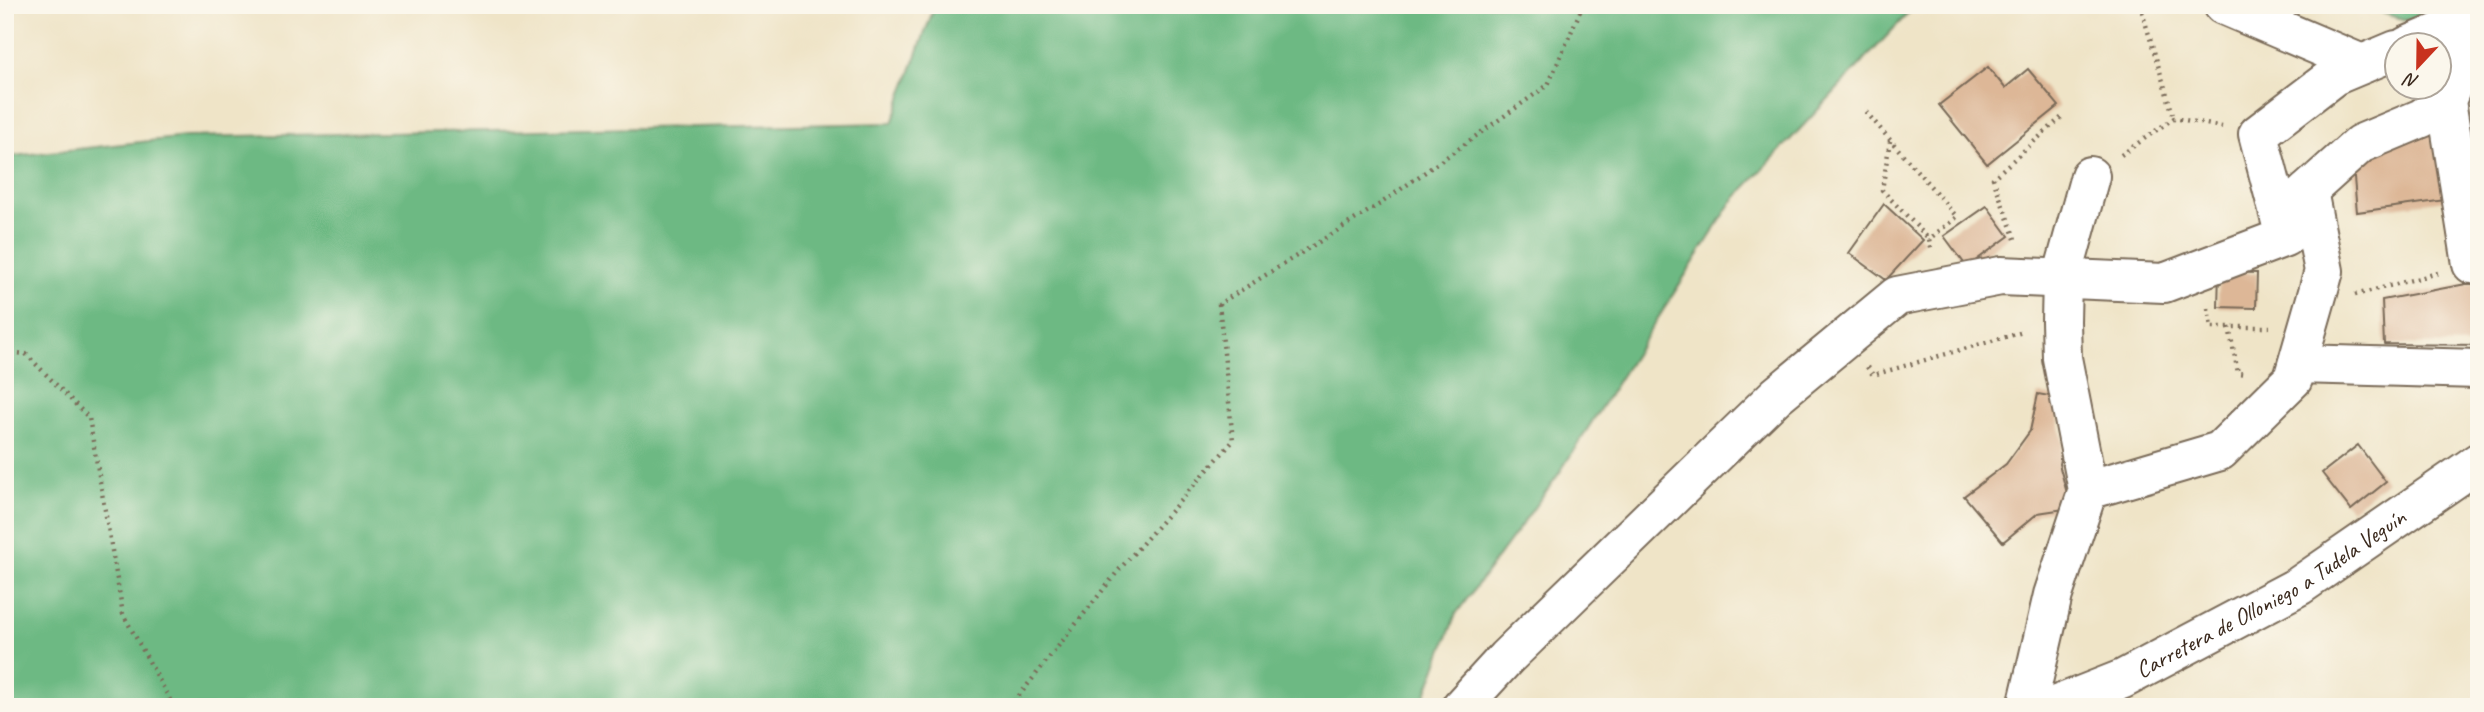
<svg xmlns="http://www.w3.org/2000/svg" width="2484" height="712" font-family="Caveat,sans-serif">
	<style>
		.forest { fill: #6db983; stroke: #547250; stroke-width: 2 }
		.building { fill: #ddb797 }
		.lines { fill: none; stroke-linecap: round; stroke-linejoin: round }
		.minor-casing { stroke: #7a6b59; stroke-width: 42 }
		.path { stroke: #7a6b59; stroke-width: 4.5; stroke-dasharray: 2 5; stroke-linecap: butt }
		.minor { stroke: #fff; stroke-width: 38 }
		.labels { text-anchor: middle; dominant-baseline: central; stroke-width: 7; stroke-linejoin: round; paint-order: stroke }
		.street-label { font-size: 24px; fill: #3b2a1e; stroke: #fbf7ec }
	</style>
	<rect width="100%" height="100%" fill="#fbf7ec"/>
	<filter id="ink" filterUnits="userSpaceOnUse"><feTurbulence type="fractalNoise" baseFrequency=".0143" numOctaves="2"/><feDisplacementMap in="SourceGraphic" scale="14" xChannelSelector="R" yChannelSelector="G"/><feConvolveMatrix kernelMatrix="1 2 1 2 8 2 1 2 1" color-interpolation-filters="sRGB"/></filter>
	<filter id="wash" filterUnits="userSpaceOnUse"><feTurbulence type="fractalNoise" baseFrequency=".00686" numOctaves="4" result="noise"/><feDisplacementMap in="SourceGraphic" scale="28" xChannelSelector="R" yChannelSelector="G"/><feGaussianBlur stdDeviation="1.57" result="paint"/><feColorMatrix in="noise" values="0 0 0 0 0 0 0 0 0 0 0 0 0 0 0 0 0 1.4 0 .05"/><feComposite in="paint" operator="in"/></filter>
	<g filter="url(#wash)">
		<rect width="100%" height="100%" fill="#efe4c7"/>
		<!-- forest -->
		<path class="forest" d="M935,5h998l-21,4 -180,193 -174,273 -102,139 -35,93h-1416v-550l181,-20 706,-14z
			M2354,5h125v36z"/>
		<g id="blocks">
			<!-- building -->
			<path class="building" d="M1988,67l17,21 23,-19 31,37 -72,58 -48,-59z
				M2443,128l10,71 -96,13 -5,-57z
				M1884,204l39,36 -37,40 -37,-27z
				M1987,206l22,30 -42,31 -23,-31z
				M2219,272l38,1 -1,35 -38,-1z
				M2466,284h13v61l-95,-1 -2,-44z
				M2038,394l17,3 8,47 -4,20 12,44 -33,5 -35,29 -39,-46 42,-32 24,-33z
				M2358,445l28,37 -35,28 -29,-37z"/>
		</g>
	</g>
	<g filter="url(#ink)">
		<use href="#blocks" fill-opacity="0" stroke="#7a6b59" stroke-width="2"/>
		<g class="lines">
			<defs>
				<g id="minor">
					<path d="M2223,5l139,59"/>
					<path d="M2479,21l-33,80 26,163h7"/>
					<path d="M2407,46l72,-30"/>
					<path d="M2289,208l71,-64 62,-26 24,-17"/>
					<path d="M2298,364l181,5"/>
					<path d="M2088,490l132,-39 73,-72 31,-108 -16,-80"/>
					<path d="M1461,707l45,-49 271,-263 120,-99 104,-20 163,7 121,-46 -27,-103 76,-58 62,-26"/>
					<path d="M2027,707l26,-112 35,-105 -26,-132 -1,-37 1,-43 28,-102"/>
					<path id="s1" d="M2052,707l71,-28 176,-93 180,-124"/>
				</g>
			</defs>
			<!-- minor casing -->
			<use href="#minor" class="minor-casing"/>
			<!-- path -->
			<path class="path" d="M2140,5l34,113
				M1866,112l91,105 -28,22 3,13
				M1890,141l-8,49 47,49
				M2121,155l53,-37 48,9
				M2015,239l-22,-61 70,-62
				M2355,295l83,-22
				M2208,308l3,19h59
				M2229,327l9,46 8,1
				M5,352l21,2 63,64 34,196 51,93
				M1867,367l6,8 150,-43
				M1010,707l108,-136 115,-130 -14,-137 161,-100 168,-119 35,-80"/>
			<!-- minor -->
			<use href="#minor" class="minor"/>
		</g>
	</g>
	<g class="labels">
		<!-- street labels -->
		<g class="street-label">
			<text stroke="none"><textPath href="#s1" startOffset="247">Carretera de Olloniego a Tudela Veguín</textPath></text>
		</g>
	</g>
	<!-- margin -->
	<rect width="2484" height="712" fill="none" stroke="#fbf7ec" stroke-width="28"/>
	<!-- north arrow -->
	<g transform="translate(2418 66) rotate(202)"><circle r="33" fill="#fbf7ec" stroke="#aea59a" stroke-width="2"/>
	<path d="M0-5L12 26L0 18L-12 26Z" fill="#c8321e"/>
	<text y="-10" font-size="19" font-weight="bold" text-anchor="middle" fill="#3b2a1e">N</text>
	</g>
</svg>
